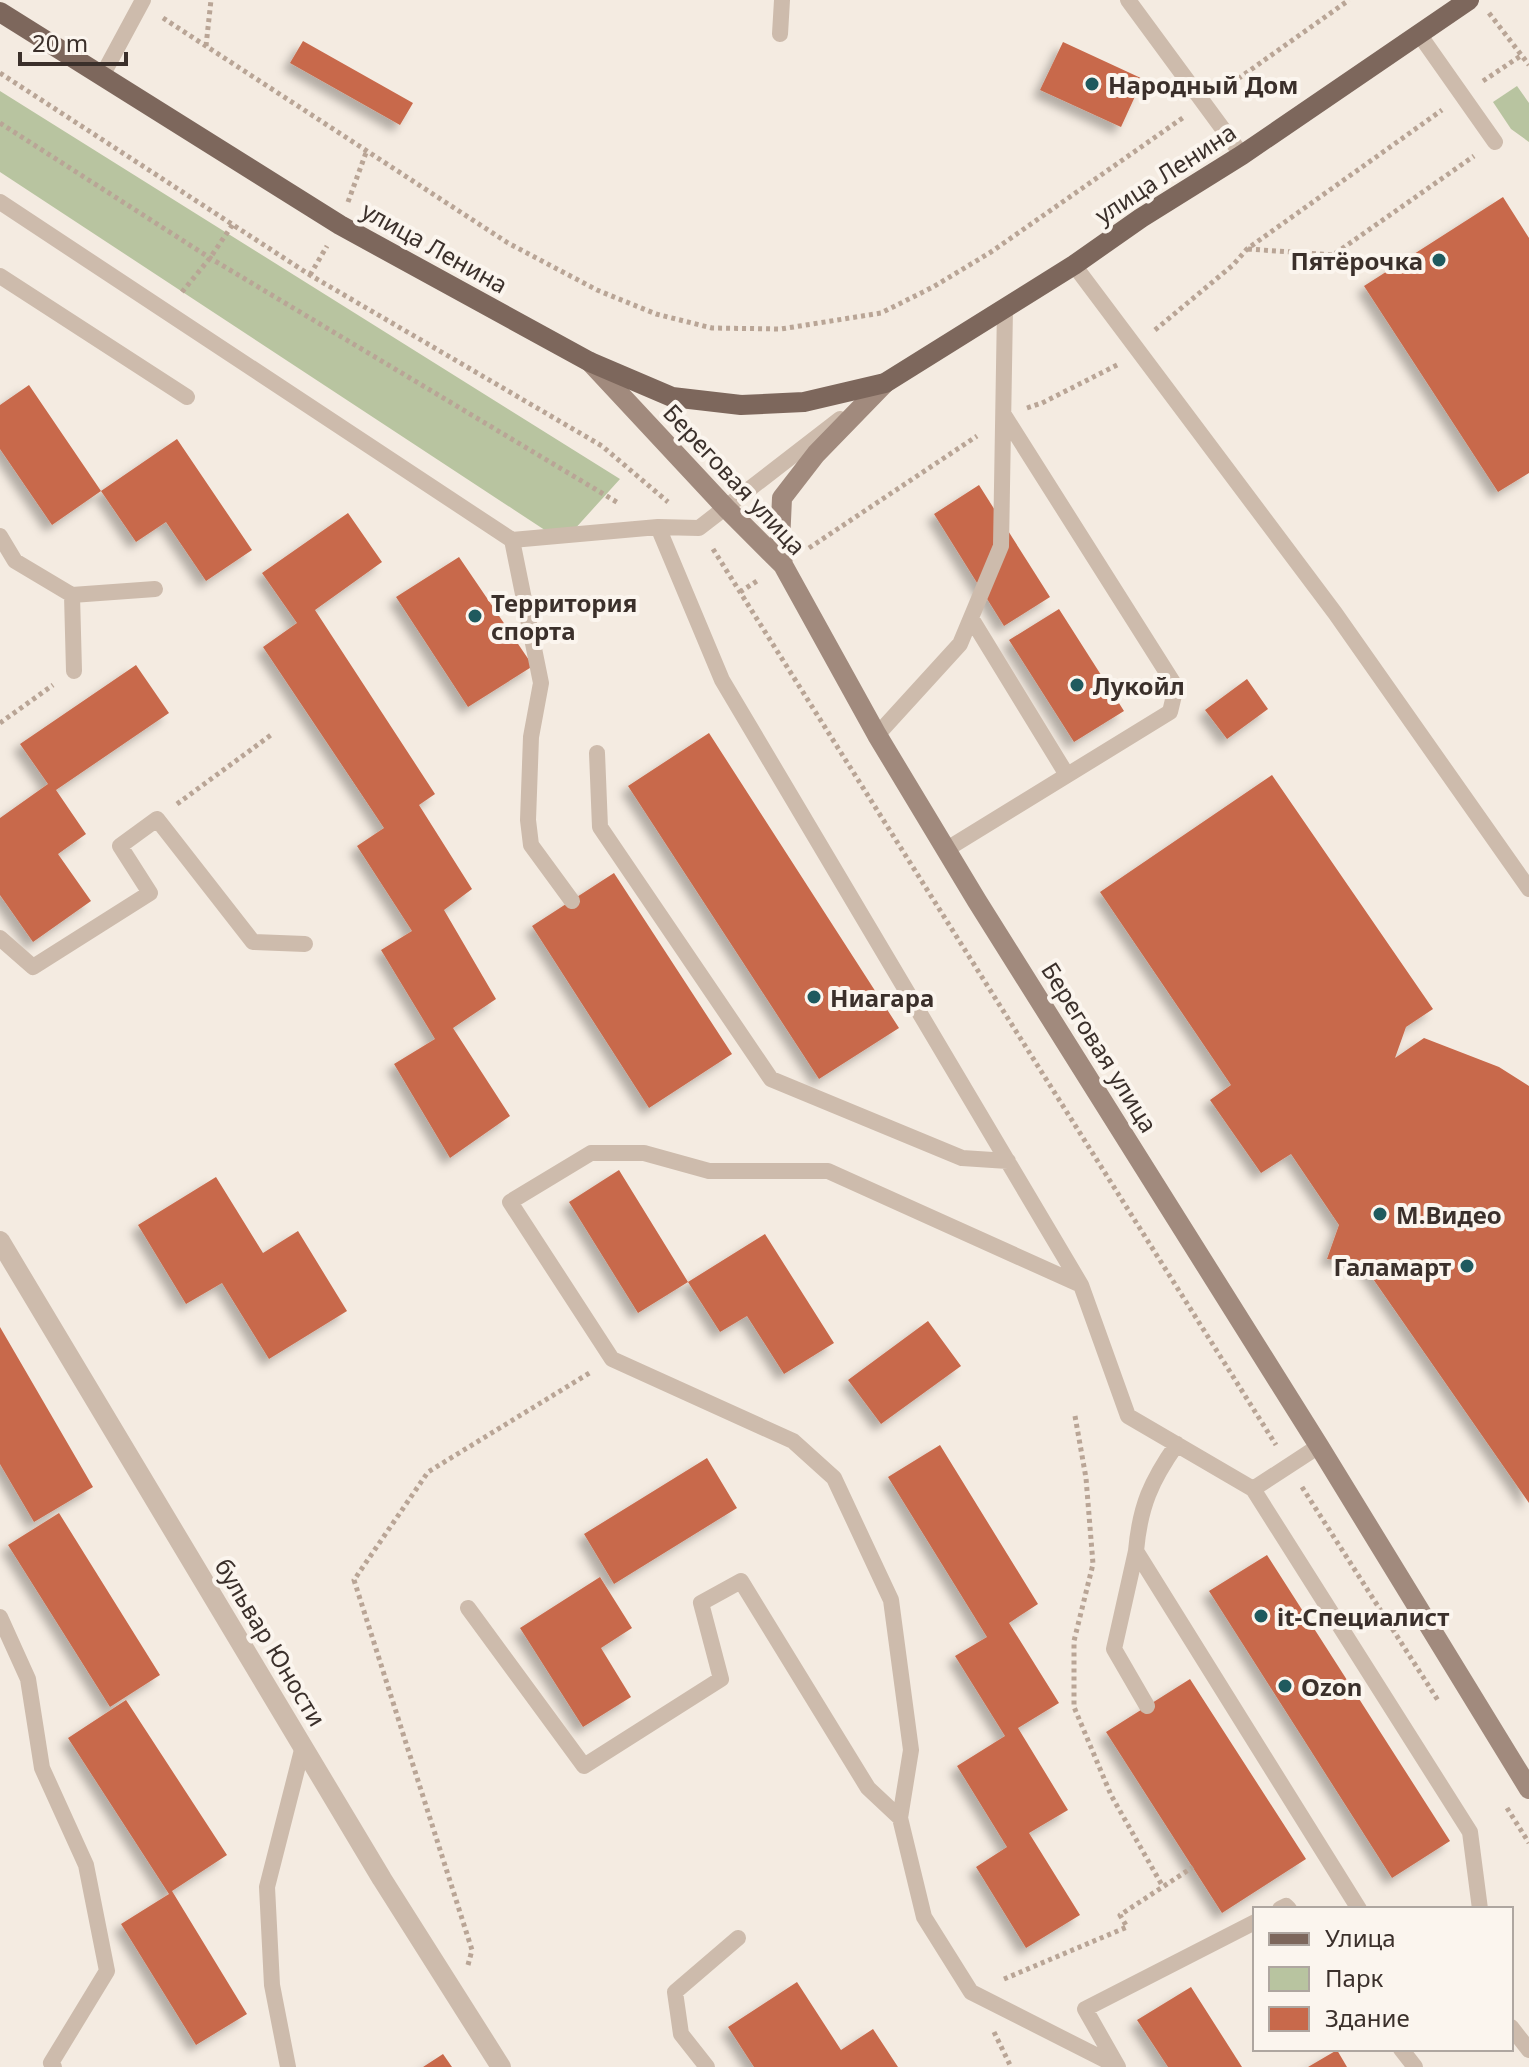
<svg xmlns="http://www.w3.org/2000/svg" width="1529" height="2067" font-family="'Noto Sans',sans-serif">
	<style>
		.green { fill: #b8c4a0 }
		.building { fill: #c8694b; filter: url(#shadow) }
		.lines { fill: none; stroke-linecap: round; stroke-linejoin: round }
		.path { stroke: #b9a596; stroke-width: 5; stroke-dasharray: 4 4; stroke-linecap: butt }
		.service { stroke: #cdbbac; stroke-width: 16 }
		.minor { stroke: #cdbbac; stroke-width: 20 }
		.secondary { stroke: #a18a7d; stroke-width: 20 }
		.primary { stroke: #7d675c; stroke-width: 20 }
		.poi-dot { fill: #1f5a5e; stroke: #fbf5ee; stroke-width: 3 }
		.labels { text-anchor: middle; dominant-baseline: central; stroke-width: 8; stroke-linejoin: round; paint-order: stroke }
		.poi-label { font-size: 24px; font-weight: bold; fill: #3b302b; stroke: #fbf5ee; text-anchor: start }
		.street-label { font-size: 24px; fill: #3b302b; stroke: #fbf5ee }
	</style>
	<defs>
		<filter id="shadow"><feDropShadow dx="-7" dy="7" stdDeviation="4" flood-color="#0004"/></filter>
	</defs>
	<rect width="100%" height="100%" fill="#f4ebe1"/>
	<!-- green -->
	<path class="green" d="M1517,86l12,17v39l-18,-13 -18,-27z
		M0,91l620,388 -57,63 -563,-370z"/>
	<!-- building -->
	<path class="building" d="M303,41l110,62 -13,22 -110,-62z
		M1063,42l80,37 -22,48 -81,-37z
		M1503,197l26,41v235l-31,19 -134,-206z
		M29,385l72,106 -49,34 -52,-76v-44z
		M177,439l75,111 -46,31 -40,-59 -30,20 -35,-51z
		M979,485l71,112 -46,29 -70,-112z
		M348,513l34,49 -67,48 120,184 -16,11 53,84 -28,21 52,89 -43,29 57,88 -60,42 -56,-94 41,-25 -54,-89 31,-19 -55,-85 27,-18 -121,-181 34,-24 -35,-50z
		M459,557l74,109 -65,41 -72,-110z
		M1059,609l65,102 -50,31 -65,-102z
		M136,665l33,48 -113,77 30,44 -28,20 33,47 -58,41 -33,-47v-77l48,-34 -28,-40z
		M1247,679l21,30 -41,30 -22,-29z
		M709,733l190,295 -80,51 -191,-293z
		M1272,775l161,234 -27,18 -11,31 29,-20 75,29 30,19v417l-167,-240 -35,-4 12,-34 -48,-71 -30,19 -51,-73 21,-15 -131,-193z
		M614,873l118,181 -83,54 -117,-182z
		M619,1170l69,112 -50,31 -69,-111z
		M216,1177l47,76 35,-22 49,80 -78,48 -47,-76 -36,21 -48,-79z
		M765,1234l69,109 -50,31 -37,-58 -27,16 -32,-50z
		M928,1321l33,45 -80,58 -33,-44z
		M0,1327l93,160 -59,35 -34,-58z
		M940,1445l98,159 -29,19 50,80 -41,25 50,82 -39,23 51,82 -54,33 -50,-81 31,-20 -50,-81 48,-30 -50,-80 32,-19 -99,-160z
		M707,1458l30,50 -123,76 -30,-50z
		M59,1513l101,162 -50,32 -102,-162z
		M1267,1555l183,286 -58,37 -183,-287z
		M600,1577l32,51 -31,20 30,49 -48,30 -63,-99z
		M1190,1679l116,180 -84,54 -116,-181z
		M126,1700l101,155 -55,36 75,123 -51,31 -75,-121 48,-30 -101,-156z
		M797,1982l44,68 32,-21 25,38h-144l-26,-40z
		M1191,1987l51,80h-74l-31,-47z
		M1337,2050l10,17h-39z
		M443,2054l9,13h-29z"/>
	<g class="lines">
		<!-- path -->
		<path class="path" d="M1489,13l40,52
			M163,18l345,225 89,47 59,24 56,14 69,1 100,-16 52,-26 58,-35 193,-135
			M206,46l5,-46
			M0,73l310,202 292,171 66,56
			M1483,81l39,-26
			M1225,88l124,-88
			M0,123l210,135 410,246
			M348,202l19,-52
			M1248,249l85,6 141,-99
			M310,275l17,-29
			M182,292l28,-34 23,-34
			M1155,330l78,-65 14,-16 195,-139
			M1027,408l15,-5 77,-39
			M809,548l168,-112
			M713,549l563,896
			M740,592l20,-13
			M0,723l53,-38
			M177,804l94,-69
			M1075,1416l11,62 7,86 -19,77v66l37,88 52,92
			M1302,1487l137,215
			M1507,1808l22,35
			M468,1965l4,-15 -118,-370 74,-108 163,-100
			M1004,1979l123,-52 -7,-12 73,-48
			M994,2032l17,35"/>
		<!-- service -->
		<path class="service" d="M1128,0l114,155
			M780,34l2,-34
			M1419,34l76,108
			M102,76l41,-76
			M0,202l512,338 146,-13 41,1 141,-109
			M1074,265l261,348 194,276
			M0,276l187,121
			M658,527l64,153 359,605 47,131 125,73 217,343 10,77
			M0,536l15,25 57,34
			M512,540l29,143 -10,54 -3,83 3,25 41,56
			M971,618l96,157
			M74,671l-2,-76 83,-6
			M877,735l83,-91 41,-98 4,-238
			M597,753l3,74 171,252 191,79 46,3
			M947,849l223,-137 6,-25 -172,-272
			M0,938l33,29 117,-74 -30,-47 37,-27 96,123 52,2
			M1081,1285l-253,-114h-119l-65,-18h-53l-81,49 102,157 181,82 41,37 57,122 20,150 -11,68 24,99 47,75 146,74
			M1177,1444c-26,37 -37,62 -41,107l223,358
			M1253,1489l66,-43
			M1136,1551l-22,98 33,57
			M468,1608l116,158 137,-87 -20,-76 40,-22 127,207 32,30
			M0,1617l28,62 14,89 44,97 21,106 -56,92 3,4
			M1280,1909l6,-3 3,3
			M1511,2027l18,23
			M1401,2049l14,18
			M288,2067l-16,-82 -5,-98 36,-141
			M707,2067l-26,-33 -6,-42 63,-54
			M1118,2067l-33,-58 170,-87"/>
		<!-- minor -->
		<path class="minor" d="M0,1241l382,638 119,188"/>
		<!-- secondary -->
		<path class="secondary" d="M590,362l137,147 56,56 94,170 100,166 342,545 210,343
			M783,565l-3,-22 2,-45 34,-44 69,-71"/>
		<!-- primary -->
		<path class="primary" d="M0,12l340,213 250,137 82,35 69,8 63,-3 81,-19 189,-118 67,-47 101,-63 227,-155"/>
	</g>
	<!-- markers -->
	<g class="poi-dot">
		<circle cx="1092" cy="84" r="8"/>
		<circle cx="1439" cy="260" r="8"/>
		<circle cx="475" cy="616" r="8"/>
		<circle cx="1077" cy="685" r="8"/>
		<circle cx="814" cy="997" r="8"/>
		<circle cx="1380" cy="1214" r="8"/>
		<circle cx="1467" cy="1266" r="8"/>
		<circle cx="1261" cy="1616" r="8"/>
		<circle cx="1285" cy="1686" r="8"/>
	</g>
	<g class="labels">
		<!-- poi labels -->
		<g class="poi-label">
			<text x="1108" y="84">Народный Дом</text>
			<text x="1423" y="260" text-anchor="end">Пятёрочка</text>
			<text x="491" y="602">Территория<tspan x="491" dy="28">спорта</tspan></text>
			<text x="1093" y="685">Лукойл</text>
			<text x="830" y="997">Ниагара</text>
			<text x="1396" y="1214">М.Видео</text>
			<text x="1451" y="1266" text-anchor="end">Галамарт</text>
			<text x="1277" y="1616">it-Специалист</text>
			<text x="1301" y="1686">Ozon</text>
		</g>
		<!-- street labels -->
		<g class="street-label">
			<text transform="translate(1165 173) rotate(-33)">улица Ленина</text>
			<text transform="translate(435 247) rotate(29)">улица Ленина</text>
			<text transform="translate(735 479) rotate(47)">Береговая улица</text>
			<text transform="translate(1100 1047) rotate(58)">Береговая улица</text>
			<text transform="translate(271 1642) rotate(59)">бульвар Юности</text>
		</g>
	</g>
	<!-- legend -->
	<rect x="1253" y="1907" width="260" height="144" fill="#fbf5ee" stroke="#aea6a0" stroke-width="2"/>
	<rect x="1269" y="1933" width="40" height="12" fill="#7d675c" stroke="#aea6a0" stroke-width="2"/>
	<text x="1325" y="1947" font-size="24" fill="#3b302b">Улица</text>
	<rect x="1269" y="1967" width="40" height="24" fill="#b8c4a0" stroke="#aea6a0" stroke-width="2"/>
	<text x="1325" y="1987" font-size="24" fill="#3b302b">Парк</text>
	<rect x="1269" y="2007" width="40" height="24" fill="#c8694b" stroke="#aea6a0" stroke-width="2"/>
	<text x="1325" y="2027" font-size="24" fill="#3b302b">Здание</text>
	<!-- scale -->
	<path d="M20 52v12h106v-12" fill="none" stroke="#3b302b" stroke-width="4"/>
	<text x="32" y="52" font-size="24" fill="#3b302b" stroke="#fbf5ee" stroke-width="6" paint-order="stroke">20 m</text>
</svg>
